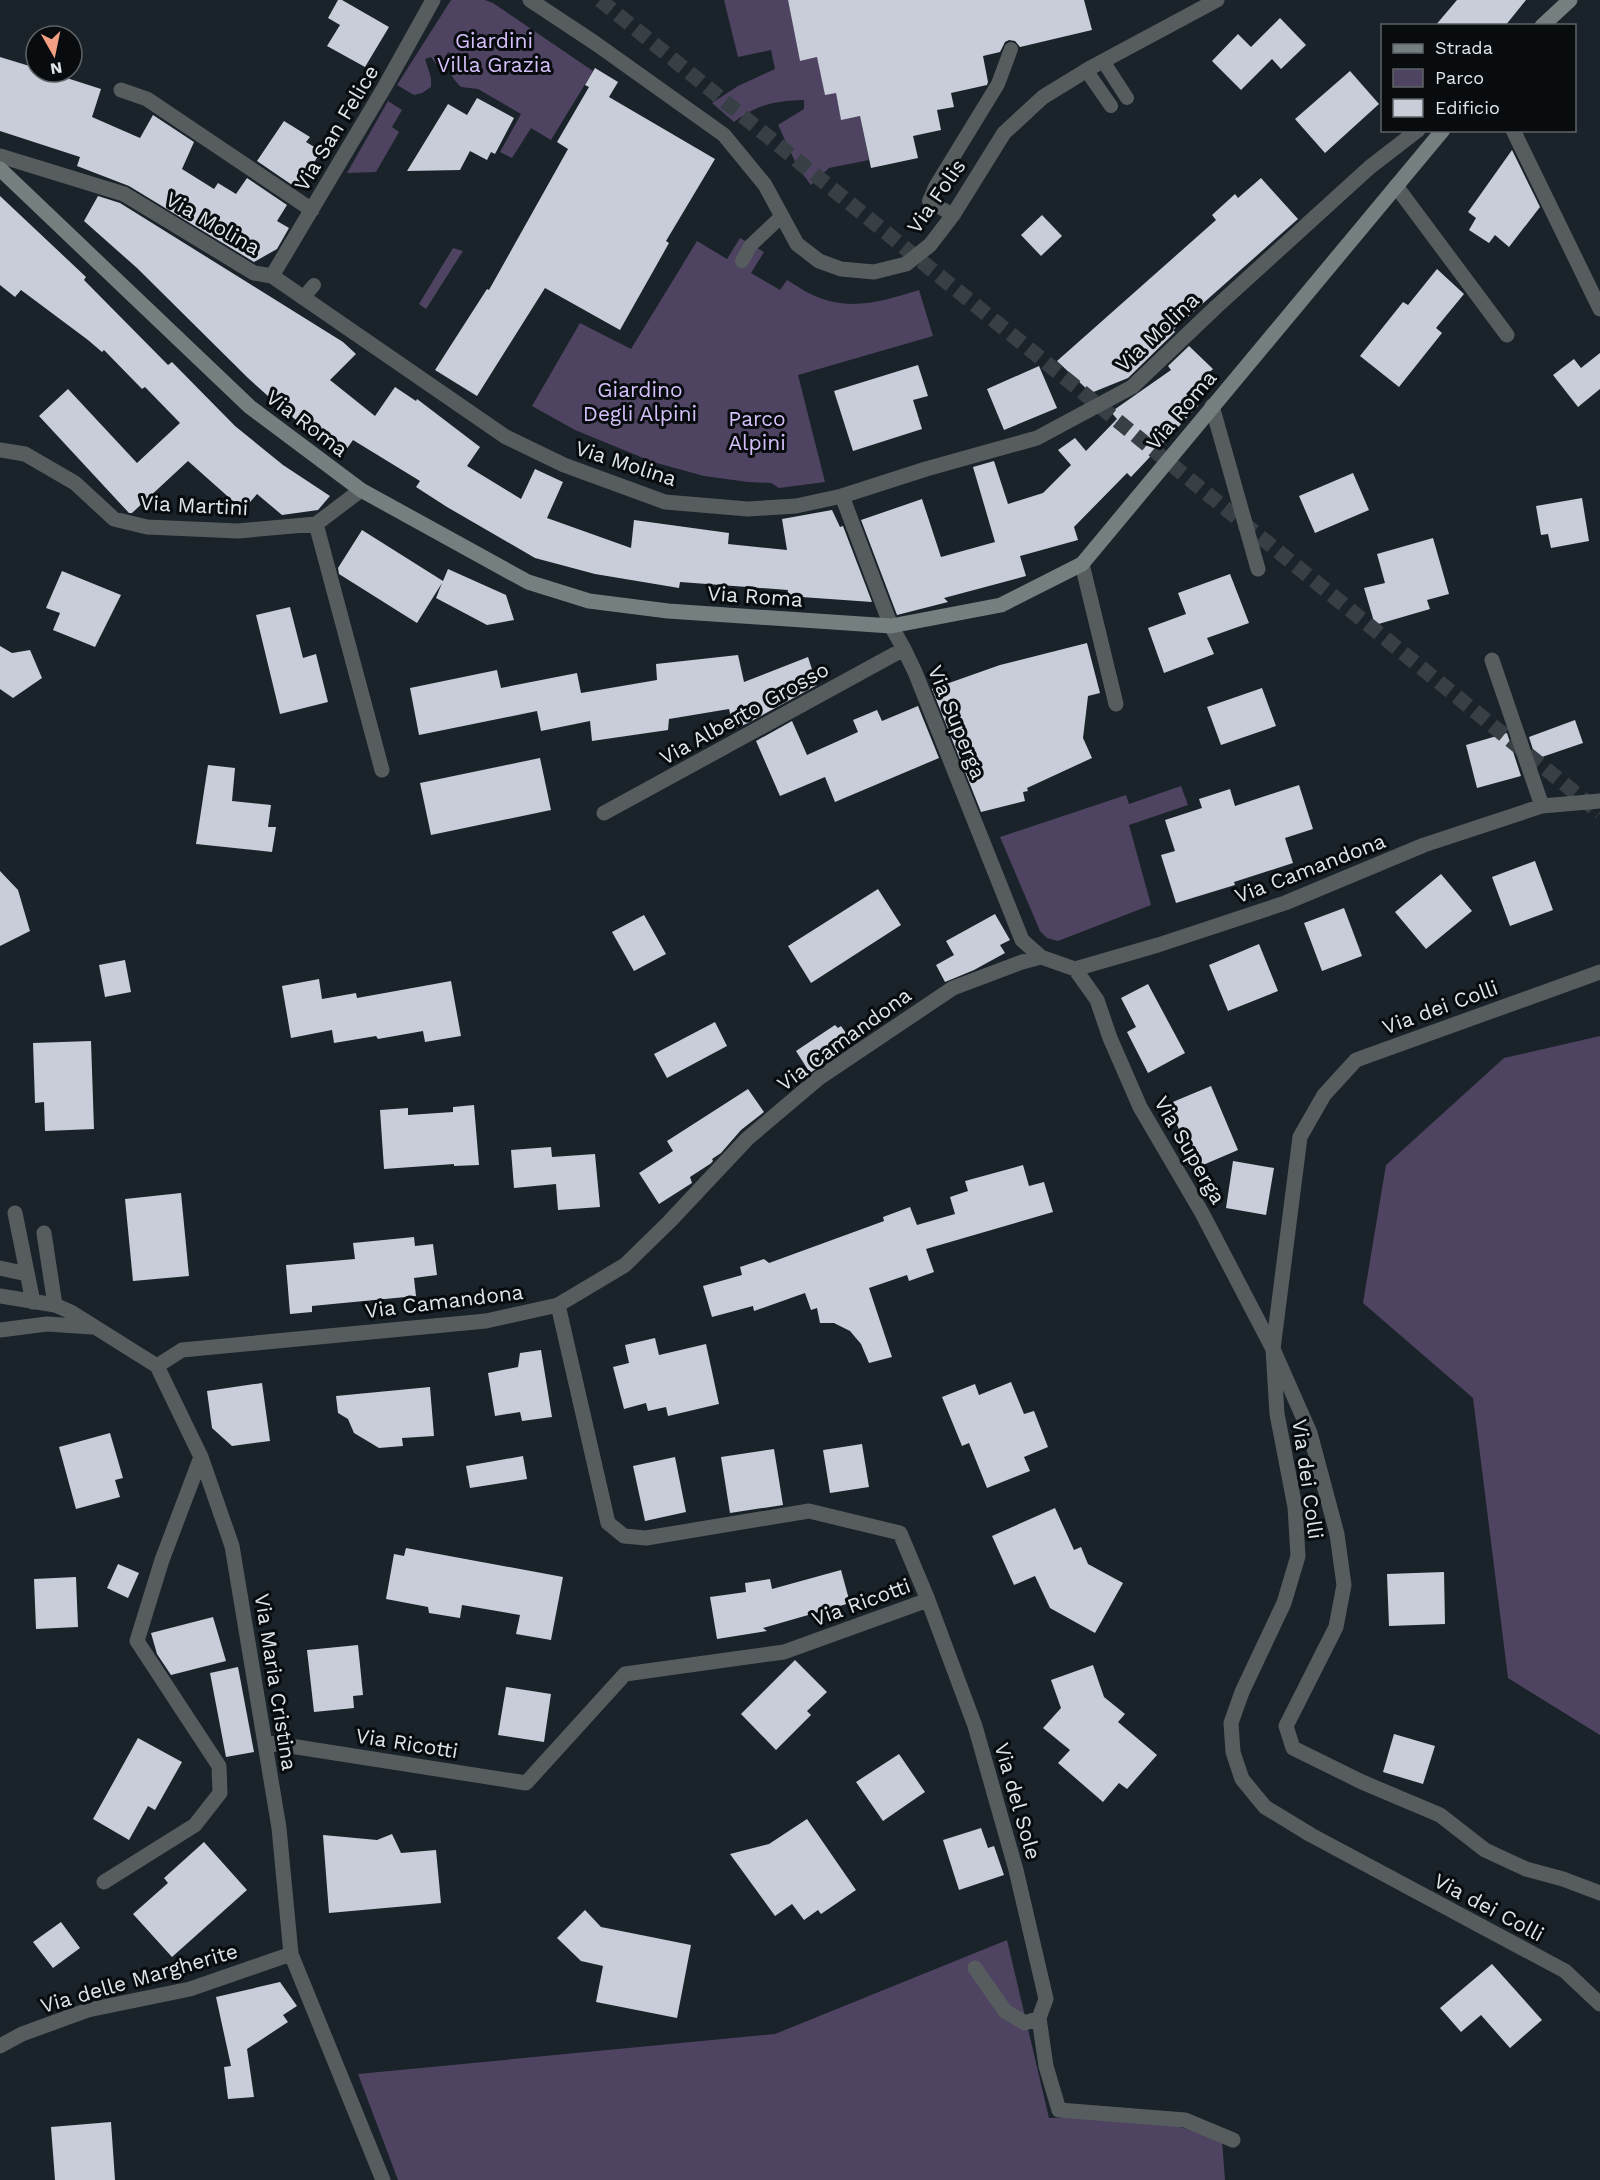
<svg xmlns="http://www.w3.org/2000/svg" width="1600" height="2180" font-family="'Work Sans',sans-serif">
	<style>
		.green { fill: #4f4362 }
		.building { fill: #c8cdd9 }
		.lines { fill: none; stroke-linecap: round; stroke-linejoin: round }
		.primary-tunnel { stroke: #384046; stroke-width: 15; stroke-dasharray: 15 8; stroke-linecap: butt }
		.service { stroke: #575d5e; stroke-width: 14 }
		.minor { stroke: #575d5e; stroke-width: 15 }
		.tertiary { stroke: #575d5e; stroke-width: 15 }
		.secondary { stroke: #757f80; stroke-width: 15 }
		.labels { text-anchor: middle; dominant-baseline: central; stroke-width: 6; stroke-linejoin: round; paint-order: stroke }
		.park-label { font-size: 21px; fill: #d6c0fb; stroke: #080c0f }
		.street-label { font-size: 21px; fill: #dfe6ea; stroke: #080c0f }
	</style>
	<rect width="100%" height="100%" fill="#1a2329"/>
	<!-- green -->
	<path class="green" d="M451,0h34l8,3 100,68 -42,69 -20,-12 -19,30 -12,-6 21,-38 -43,-25 -17,-2c-11,-11 -14,-17 -7,-32l-6,-3 -6,11 -6,1 -5,-7 -6,2 6,19v9l-9,6 -8,2 -17,-10z
		M724,0h64l12,61 17,-4 19,36 5,26 19,-3 9,44 -40,8 -18,17 -13,-17 -20,-43 26,-16v-9c-30,1 -46,4 -70,22l-22,-19 26,-17 37,-17 -4,-19 -33,7z
		M388,101l14,9 -10,17 7,5 -23,40 -29,1z
		M740,238l24,14 -13,21 29,17 7,-10c10,6 21,14 33,18 33,13 67,2 99,-8l14,46 -135,39 27,107 -46,6 -8,-5 -23,-1 -44,-6 -51,-14 -78,-32 -43,-24 48,-83 51,26 66,-108 30,18z
		M453,248l10,3 -37,58 -7,-5z
		M1181,786l7,19 -59,20 22,80 -93,36 -11,-3 -7,-7 -40,-94 126,-42 3,9z
		M1600,1036v699l-92,-57 -35,-280 -110,-95 23,-138 118,-107z
		M1007,1940l42,178 96,-2 77,24 3,40h-827l-40,-106 417,-40z"/>
	<!-- building -->
	<path class="building" d="M338,0h4l47,27 -24,40 -38,-21 13,-21 -12,-7z
		M788,0h296l8,30 -72,17 -5,-6 -6,-1 -4,2 -5,10 -17,4 5,26 -1,3 -36,8 3,14 -17,3 4,20 -28,6 5,22 -47,10 -11,-52 -19,4 -5,-27 -11,2 -8,-38 -17,4z
		M1457,0h69l-21,26h-70z
		M1280,18l26,27 -25,24 -9,-10 -31,31 -29,-29 26,-27 13,13z
		M0,57l36,11v4h12l53,17 -9,28 48,21 13,-23 41,27 -12,27 32,20 4,-6 18,11 11,-16 40,27 -10,16 12,7 -12,21 -23,13 -125,-76 -52,-20 3,-9 -80,-26z
		M595,68l23,14 -9,15 106,62 -49,82 3,2 -49,87 -75,-42 -68,108 -42,-26 52,-81 2,1 79,-141 -11,-7 32,-55 -4,-2z
		M1350,71l29,33 -54,49 -30,-34z
		M477,98l37,20 -19,36 -4,-2 -4,8 -17,-9 -10,19 -53,1 41,-67 19,11z
		M284,121l26,16 -4,5 15,9 -23,38 -41,-28z
		M1512,150l28,57 -31,40 -14,-12 -6,8 -20,-13 7,-12 -8,-6z
		M1261,178l37,41 -125,111 2,2 -47,46 -37,15 -34,-32 159,-141 -4,-5 23,-21 3,4z
		M0,196l86,81 -2,3 84,85 4,-3 63,64 48,39 47,31 -12,14 -36,5 -25,-21 -14,16 -55,-49 -56,52h-3l-90,-97 29,-27 69,74 43,-40 -35,-36 -3,2 -38,-39 -2,2 -14,-12 -67,-50 -6,7 -15,-12z
		M98,196l22,7 223,139 13,12 -26,26 45,36 20,-29 21,14 1,-2 63,48 -13,19 54,33 14,-30 28,13 -16,36 84,30 3,-28 95,13 -1,11 59,6 -5,-31 50,-9 8,17 3,-1 29,76 -85,-6 1,-6 -108,-8 -1,6 -84,-14 -60,-16 -88,-51 -31,-20 4,-6 -67,-41 -10,14 -55,-40 -40,-36 -111,-110 -53,-47z
		M1042,215l20,21 -21,20 -20,-21z
		M1437,269l27,25 -28,34 6,5 -43,54 -39,-31 43,-54 5,3z
		M1189,346l24,23 -27,25 12,12 -67,71 -4,-4 -53,54 4,13 -58,16 6,20 -82,22 4,4 -51,13 -36,-95 61,-21 19,58 54,-15 -22,-75 21,-6 14,43 35,-11 28,-28 -13,-15 17,-12 11,13 31,-32 -6,-7 60,-42 -3,-4z
		M1600,353v36l-22,18 -25,-32 21,-16 7,9z
		M918,365l10,31 -15,4 9,29 -69,22 -19,-60z
		M1039,366l18,42 -53,22 -17,-41z
		M1353,473l16,37 -54,23 -16,-37z
		M1582,498l7,43 -38,7 -3,-14 -7,1 -5,-29z
		M362,530l81,51 5,-12 58,26 8,25 -27,5 -51,-27 6,-15 -25,40 -78,-49 -1,-6z
		M1433,538l16,56 -22,6 3,9 -55,16 -11,-37 21,-5 -8,-29z
		M62,571l59,24 -26,52 -42,-17 7,-17 -14,-5z
		M1230,574l19,49 -42,15 7,16 -50,19 -16,-45 38,-14 -8,-21z
		M290,607l13,51 13,-4 12,48 -48,12 -24,-99z
		M1087,643l13,50 -12,3 -5,42 9,20 -65,30 1,3 -5,1 2,9 -44,11 -49,-123 68,-24z
		M0,646l12,7 18,-3 12,28 -29,20 -13,-9z
		M738,655l6,27 64,-25 9,28 -69,38 -14,6 -5,-20 -60,10 -1,11 -76,11 -2,-20 -49,10 -4,-20 -118,24 -9,-47 87,-18 4,18 76,-15 4,20 76,-13 -1,-16z
		M1262,688l14,38 -55,19 -14,-38z
		M918,706l21,52 -104,44 -10,-25 -45,19 -24,-55 36,-20 15,34 51,-23 -5,-12 24,-10 5,11z
		M1575,720l8,23 -47,16 -7,-22z
		M1507,733l14,43 -44,12 -11,-43z
		M540,758l11,52 -120,25 -11,-52z
		M208,765l27,3 -3,33 39,4 -3,22h8l-4,25 -76,-8z
		M1299,785l14,44 -28,9 8,25 -59,19 1,3 -59,18 -15,-48 14,-4 -10,-31 37,-12 -3,-9 31,-10 5,17z
		M1535,861l18,49 -43,16 -18,-49z
		M0,871l18,19 12,41 -30,15z
		M1441,874l31,37 -46,38 -31,-37z
		M878,889l23,36 -90,58 -23,-37z
		M1344,908l18,48 -40,15 -18,-48z
		M995,914l15,26 -10,5 5,8 -31,17 -29,12 -9,-17 18,-10 -8,-14z
		M644,915l22,39 -32,17 -22,-39z
		M1259,944l19,47 -50,20 -19,-46z
		M125,960l6,32 -26,5 -6,-32z
		M319,979l3,20 34,-6 1,5 94,-17 10,55 -36,6 -2,-11 -45,8 -2,-3 -42,7 -2,-13 -41,8 -9,-52z
		M1148,984l37,69 -37,20 -21,-41 9,-5 -15,-29z
		M715,1022l12,24 -60,32 -13,-24z
		M835,1025l3,3 3,-2 12,17 -43,30 -14,-22z
		M91,1041l3,88 -49,2 -1,-29 -9,1 -2,-60z
		M1211,1086l27,64 -42,18 -28,-64z
		M748,1089l16,23 -23,18 -20,23 -9,6 1,2 -3,3 -20,13 2,6 -33,21 -20,-31 34,-22 -6,-10z
		M474,1105l5,60 -25,1v-2l-70,5 -4,-59 28,-2v7l45,-3v-5z
		M551,1147l1,10 43,-3 5,53 -42,3 -2,-26 -42,4 -3,-38z
		M1233,1161l41,7 -8,47 -40,-7z
		M1023,1165l6,21 15,-4 9,30 -127,37 8,23 -25,9 -2,-6 -38,13 23,69 -23,6 -8,-19 -11,-13 -16,-8h-14l-3,-15 -6,2 -6,-17 -51,18 -1,-5 -41,11 -9,-31 39,-11 -2,-8 24,-8 5,4 115,-42 -1,-4 27,-10 7,18 38,-11 -5,-17 18,-6 -3,-10z
		M181,1193l8,83 -56,5 -8,-82z
		M414,1237l1,9 18,-2 4,31 -23,3 2,18 -104,10v6l-22,2 -4,-49 69,-6 -2,-16z
		M655,1338l4,17 47,-11 13,60 -51,12 -2,-9 -18,4 -2,-8 -22,6 -11,-42 16,-4 -4,-18z
		M541,1350l11,67 -30,4 -2,-9 -25,4 -7,-43 30,-6 2,-14z
		M1011,1382l13,32 10,-3 14,36 -24,10 6,14 -43,17 -18,-45 -7,3 -20,-49 33,-13 4,11z
		M262,1383l8,58 -38,5 -20,-18 -5,-37z
		M430,1387l4,49 -32,2 1,8 -24,2 -25,-15 -6,-14 -10,-6 -2,-17z
		M110,1433l13,45 -8,2 5,17 -44,12 -17,-62z
		M862,1444l7,43 -39,6 -7,-43z
		M774,1449l9,56 -53,8 -9,-56z
		M523,1456l4,23 -57,9 -4,-22z
		M675,1457l11,55 -41,9 -12,-55z
		M1055,1508l19,42 7,-3 7,17 35,19 -28,50 -45,-25 -15,-32 -21,9 -22,-49z
		M406,1548l157,29 -12,63 -35,-6 4,-19 -58,-10 -2,13 -31,-5 -1,-6 -42,-8 8,-45 10,2z
		M118,1564l21,9 -11,25 -21,-10z
		M841,1570l9,33 -87,25 4,3 -50,8 -7,-42 36,-5 -1,-9 25,-4 2,10z
		M1444,1572l1,52 -56,2 -2,-52z
		M76,1577l2,50 -42,2 -2,-50z
		M213,1617l13,44 -55,14 -14,-21 -6,-21z
		M358,1645l5,50 -10,1 1,12 -40,4 -7,-62z
		M795,1660l32,32 -20,19 4,4 -35,35 -35,-36z
		M1093,1665l11,32 21,17 -7,8 39,33 -30,34 -8,-6 -16,19 -45,-39 12,-13 -27,-22 18,-20 -10,-28z
		M238,1667l16,85 -28,5 -16,-84z
		M506,1687l45,7 -7,48 -46,-7z
		M1394,1734l41,12 -12,38 -40,-12z
		M138,1738l44,24 -27,48 -7,-4 -19,34 -36,-21z
		M899,1754l26,38 -42,29 -27,-39z
		M807,1819l49,71 -35,24 -3,-4 -14,10 -12,-16 -17,12 -45,-62 39,-10z
		M981,1828l7,20 6,-2 10,29 -45,15 -16,-50z
		M392,1834l9,19 35,-3 5,53 -112,10 -6,-78 54,5z
		M204,1842l43,48 -75,67 -39,-43 35,-31 -4,-5z
		M585,1910l16,17 90,18 -14,73 -81,-16 7,-36 -22,-5 -24,-23z
		M61,1922l19,26 -27,20 -20,-26z
		M1492,1964l50,56 -32,28 -29,-33 -20,17 -21,-24z
		M280,1982l17,24 -14,9 5,7 -41,27 7,48 -26,2 -4,-32 7,-1 -15,-69z
		M111,2122l4,58h-60l-4,-53z"/>
	<g class="lines">
		<!-- primary-tunnel -->
		<path class="primary-tunnel" d="M600,0l1000,813"/>
		<!-- service -->
		<path class="service" d="M1103,61l24,37
			M1086,70l25,36
			M953,215l-24,-14 6,-14 63,-103 13,-35
			M742,261l9,-16 31,-29
			M303,298l11,-13"/>
		<!-- minor -->
		<path class="minor" d="M121,90l26,9 165,111
			M1513,130l87,179
			M0,156l124,38 130,79 18,3 112,-188 49,-88
			M1396,186l111,149
			M1212,406l46,163
			M0,450l25,4 50,29 39,36 33,8 91,4 78,-7 45,-34
			M842,496l84,-27 111,-31 95,-51 84,-80 154,-140 48,-37
			M316,524l66,246
			M1082,564l34,140
			M891,626l13,23 11,23 107,268 19,17
			M1492,660l50,146
			M604,813l300,-164
			M1075,969l22,31 13,38 30,69 62,106 71,136 37,84 27,101 7,51 -8,42 -50,99 7,22 69,34 78,33 45,35 41,19 37,10 37,14
			M15,1213l18,89
			M44,1233l11,72
			M0,1268l27,6
			M0,1296l55,9 16,7 86,54 44,91 31,89 47,282 12,126 92,226
			M0,1330l47,-6 45,3
			M157,1366l25,-16 304,-29 72,-16 67,-40 44,-43 78,-83 72,-61 134,-90 69,-26 19,-5 34,12 83,-24 127,-42 139,-58 118,-39 58,-5
			M928,1600l47,126 41,144 30,129 -7,19 -14,5 -20,-12 -30,-43
			M265,1742l261,41 99,-109 159,-22 144,-52 -28,-67 -91,-22 -163,27 -22,-2 -16,-13 -50,-218
			M104,1882l91,-57 25,-32 -1,-27 -82,-125 25,-81 39,-103
			M1039,2018l7,48 13,44 126,10 48,20
			M0,2046l22,-12 66,-24 102,-21 101,-35"/>
		<!-- tertiary -->
		<path class="tertiary" d="M530,0l65,43 129,92 41,50 32,59 22,17 22,8 33,3 32,-8 24,-19 23,-30 51,-82 39,-36 49,-30 125,-67
			M272,276l234,161 58,28 101,37 83,7 48,-3 46,-10 49,130
			M1600,972l-244,88 -32,35 -24,42 -27,212 4,65 18,93 3,49 -14,47 -42,89 -11,31 2,29 9,27 23,28 46,28 254,136 35,33"/>
		<!-- secondary -->
		<path class="secondary" d="M1542,26l28,-26
			M0,169l250,238 111,83 167,92 61,19 79,10 223,15 110,-21 81,-41 361,-434"/>
	</g>
	<g class="labels">
		<!-- park labels -->
		<g class="park-label">
			<text x="494" y="40">Giardini<tspan x="494" dy="24">Villa Grazia</tspan></text>
			<text x="640" y="389">Giardino<tspan x="640" dy="24">Degli Alpini</tspan></text>
			<text x="757" y="418">Parco<tspan x="757" dy="24">Alpini</tspan></text>
		</g>
		<!-- street labels -->
		<g class="street-label">
			<text transform="translate(336 128) rotate(-59)">Via San Felice</text>
			<text transform="translate(936 196) rotate(-55)">Via Folis</text>
			<text transform="translate(213 223) rotate(30)">Via Molina</text>
			<text transform="translate(1157 332) rotate(-43)">Via Molina</text>
			<text transform="translate(1181 410) rotate(-50)">Via Roma</text>
			<text transform="translate(307 423) rotate(37)">Via Roma</text>
			<text transform="translate(626 463) rotate(18)">Via Molina</text>
			<text transform="translate(194 505) rotate(3)">Via Martini</text>
			<text transform="translate(755 596) rotate(4)">Via Roma</text>
			<text transform="translate(744 713) rotate(-29)">Via Alberto Grosso</text>
			<text transform="translate(957 722) rotate(68)">Via Superga</text>
			<text transform="translate(1310 868) rotate(-21)">Via Camandona</text>
			<text transform="translate(1440 1007) rotate(-20)">Via dei Colli</text>
			<text transform="translate(844 1039) rotate(-36)">Via Camandona</text>
			<text transform="translate(1190 1150) rotate(60)">Via Superga</text>
			<text transform="translate(444 1301) rotate(-7)">Via Camandona</text>
			<text transform="translate(1308 1479) rotate(82)">Via dei Colli</text>
			<text transform="translate(861 1602) rotate(-20)">Via Ricotti</text>
			<text transform="translate(276 1682) rotate(81)">Via Maria Cristina</text>
			<text transform="translate(407 1743) rotate(9)">Via Ricotti</text>
			<text transform="translate(1018 1801) rotate(74)">Via del Sole</text>
			<text transform="translate(1489 1907) rotate(28)">Via dei Colli</text>
			<text transform="translate(139 1978) rotate(-16)">Via delle Margherite</text>
		</g>
	</g>
	<!-- legend -->
	<rect x="1381" y="24" width="195" height="108" fill="#080c0f" stroke="#5e6367" stroke-width="1.5"/>
	<rect x="1393" y="44" width="30" height="9" fill="#757f80" stroke="#5e6367" stroke-width="1.5"/>
	<text x="1435" y="54" font-size="18" fill="#dfe6ea">Strada</text>
	<rect x="1393" y="69" width="30" height="18" fill="#4f4362" stroke="#5e6367" stroke-width="1.5"/>
	<text x="1435" y="84" font-size="18" fill="#dfe6ea">Parco</text>
	<rect x="1393" y="99" width="30" height="18" fill="#c8cdd9" stroke="#5e6367" stroke-width="1.5"/>
	<text x="1435" y="114" font-size="18" fill="#dfe6ea">Edificio</text>
	<!-- north arrow -->
	<g transform="translate(54 54) rotate(171)"><circle r="28" fill="#080c0f" stroke="#5e6367" stroke-width="1.5"/>
	<path d="M0-4.5L10 22L0 15L-10 22Z" fill="#f39f83"/>
	<text y="-9" font-size="16" font-weight="bold" text-anchor="middle" fill="#dfe6ea">N</text>
	</g>
</svg>
